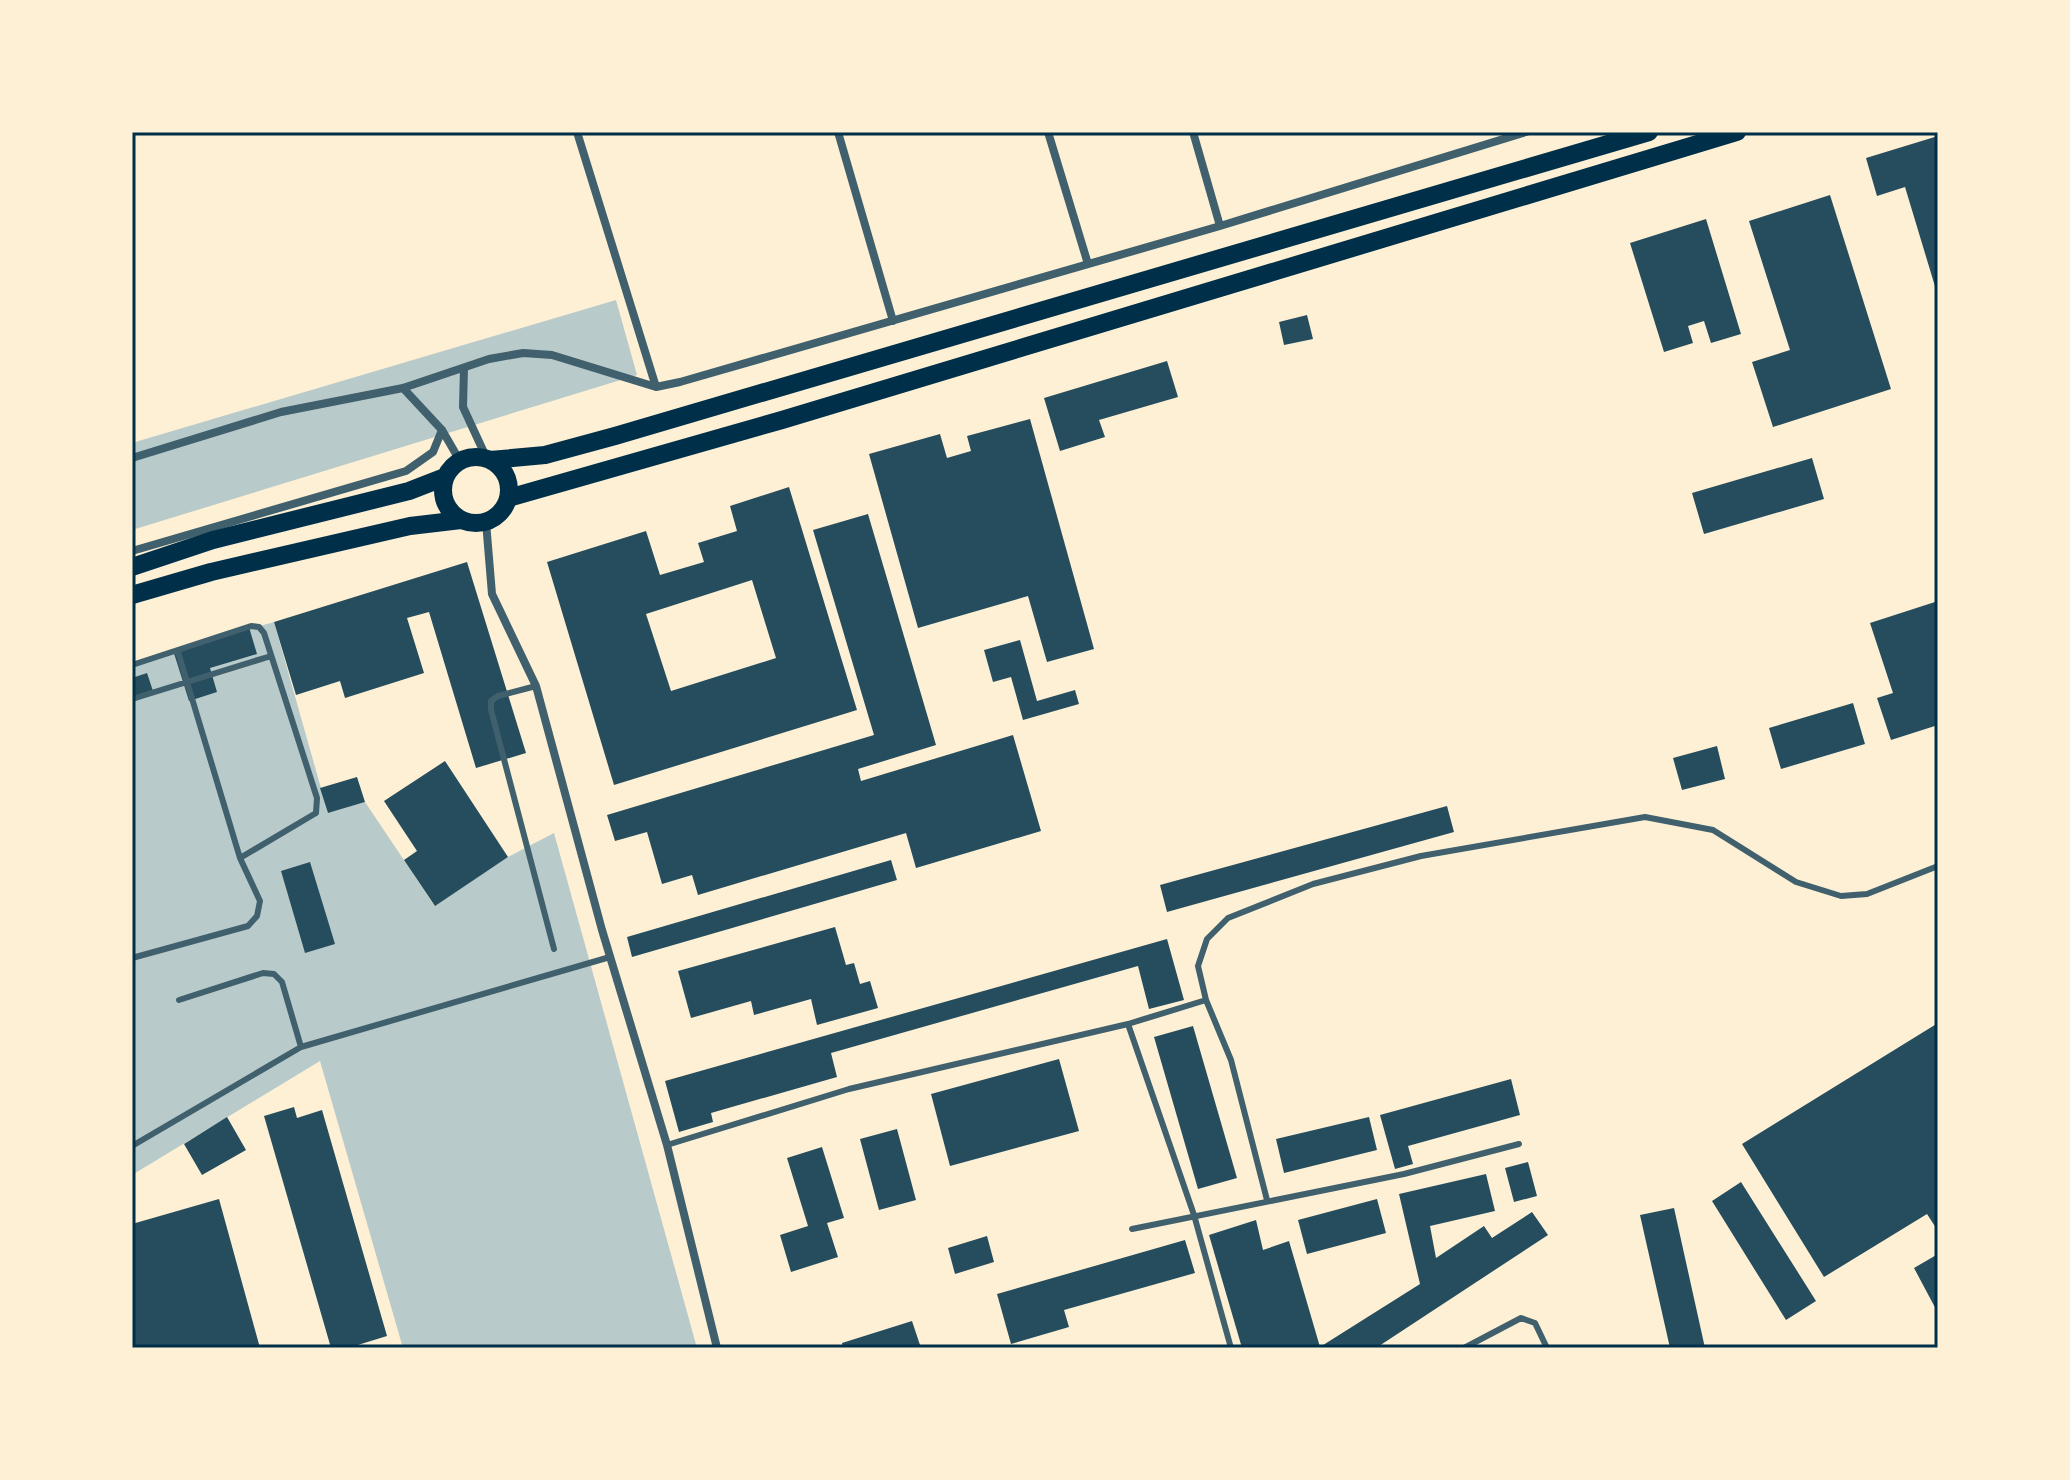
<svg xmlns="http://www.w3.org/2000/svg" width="2070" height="1480" font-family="'DM Sans',sans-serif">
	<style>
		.green { fill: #b9caca }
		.building { fill: #264d5e; fill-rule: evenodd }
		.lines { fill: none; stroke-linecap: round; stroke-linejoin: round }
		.service { stroke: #3f606c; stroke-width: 6 }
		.minor { stroke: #3f606c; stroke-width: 8 }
		.primary { stroke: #003049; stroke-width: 18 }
		.neatline { fill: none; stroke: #003049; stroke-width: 3 }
	</style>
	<rect width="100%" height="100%" fill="#fdf0d5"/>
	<!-- green -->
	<path class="green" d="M616,300l21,75 -505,155v-87z
		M274,622l54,191 37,-11 69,103 74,-48 46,-24 143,515h-294l-83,-287 -188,114v-513z"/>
	<!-- building -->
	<path class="building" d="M1938,136v157h-1l-32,-106 -28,9 -11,-38z
		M1830,195l61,194 -118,38 -21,-65 38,-12 -41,-129z
		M1706,219l35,115 -30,9 -7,-22 -16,5 5,17 -29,9 -34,-109z
		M1307,315l6,24 -29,6 -5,-23z
		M1167,361l11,36 -79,23 6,17 -45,14 -16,-53z
		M1030,419l64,230 -47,13 -19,-66 -110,32 -49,-174 71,-20 7,24 24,-7 -4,-15z
		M1812,458l12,41 -120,35 -12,-41z
		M789,487l68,223 -243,75 -67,-223 99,-31 14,44 44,-13 -6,-19 39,-12 -7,-25zM752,580l24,78 -105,33 -25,-77z
		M868,514l68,231 -78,24 3,12 152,-46 28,96 -125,37 -10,-35 -208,62 -6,-20 -30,9 -15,-52 -32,9 -8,-26 267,-80 -61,-205z
		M467,562l59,191 -50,15 -47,-156 -22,6 17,55 -79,25 -5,-17 -44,14 -22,-73z
		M1938,601v124l-47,15 -14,-42 16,-5 -23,-70z
		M249,627l8,27 -47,14 7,24 -28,9 -16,-51z
		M1020,640l17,61 38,-11 4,14 -56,16 -12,-43 -18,5 -9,-32z
		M147,673l7,21 -22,8v-24z
		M1853,703l12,41 -84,25 -12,-41z
		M1717,746l8,33 -43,11 -9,-32z
		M445,761l63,96 -73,49 -31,-46 13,-9 -33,-50z
		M357,777l8,25 -37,11 -8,-25z
		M1447,806l7,26 -287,80 -7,-27z
		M891,860l6,20 -265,77 -5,-20z
		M310,862l25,82 -30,9 -24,-82z
		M835,927l11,38 8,-2 6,21 10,-3 8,27 -61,17 -6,-26 -57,16 -3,-14 -60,17 -13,-47z
		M1167,939l17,61 -35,9 -11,-43 -307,87 6,24 -126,36 2,9 -34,10 -14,-51z
		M1938,1023v208l-11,-17 -103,63 -82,-133z
		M1193,1026l44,152 -39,11 -44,-152z
		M1059,1059l20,72 -129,35 -19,-72z
		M1511,1079l9,36 -112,31 5,18 -18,5 -15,-54z
		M294,1107l3,11 25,-8 65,226 -39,12h-17l-67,-232z
		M227,1117l19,33 -44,25 -18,-31z
		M1369,1117l8,33 -93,23 -8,-34z
		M897,1129l19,71 -37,10 -19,-71z
		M822,1147l22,71 -17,5 11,34 -47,15 -11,-37 28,-9 -21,-68z
		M1528,1162l9,34 -23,6 -9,-34z
		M1486,1174l9,37 -65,15 6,32 48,-32 8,12 40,-26 16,23 -172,113h-134l-33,-113 47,-15 7,30 26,-9 31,106 100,-63 -21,-90z
		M1741,1182l75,119 -30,19 -74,-119z
		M219,1199l41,149h-128v-124z
		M1377,1199l9,34 -79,21 -9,-34z
		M1674,1208l31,140h-35l-30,-133z
		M987,1236l7,26 -39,12 -7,-26z
		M1185,1240l10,33 -131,37 5,17 -58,17 -14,-50z
		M1938,1254v59l-24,-45z
		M912,1321l9,27h-78l-1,-5z"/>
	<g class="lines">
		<!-- service -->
		<path class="service" d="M132,665l119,-39 8,1 5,6 53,165 -1,15 -76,45
			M536,686l-38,10 -7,5v9l63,239
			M132,699l139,-43
			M132,958l116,-32 9,-10 3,-15 -20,-43 -62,-206
			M179,1000l84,-27 11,1 8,8 19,65 309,-90
			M1128,1024l66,191 37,133
			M667,1145l182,-56 279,-65 78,-24
			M132,1146l169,-99
			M1267,1200l-36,-140 -25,-60 -8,-34 9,-27 21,-21 85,-34 108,-28 224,-39 68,13 83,52 45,14 26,-2 71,-28
			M1132,1229l272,-55 115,-30
			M1464,1348l57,-30 14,5 12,25"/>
		<!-- minor -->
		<path class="minor" d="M577,132l79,255
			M838,132l55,189
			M1048,132l40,132
			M1193,132l27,94
			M464,368l-1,39 24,52
			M403,388l39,42 18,31
			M132,458l149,-46 122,-24 86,-29 34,-6 29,2 104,32 24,-5 540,-156 306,-94
			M486,522l6,72 44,92 66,244 65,215 50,203
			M132,551l274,-80 27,-19 9,-22"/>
		<!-- primary -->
		<path class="primary" d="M443 490a33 33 0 1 1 66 0a33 33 0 1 1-66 0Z
			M490,460l55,-5 70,-19 1034,-304
			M508,498l274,-78 955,-288
			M132,567l81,-27 196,-49 36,-14
			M132,595l79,-23 199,-46 51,-6"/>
	</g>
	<!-- border -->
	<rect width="2070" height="1480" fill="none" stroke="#fdf0d5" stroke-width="268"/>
	<rect x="134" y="134" width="1802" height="1212" class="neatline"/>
</svg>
